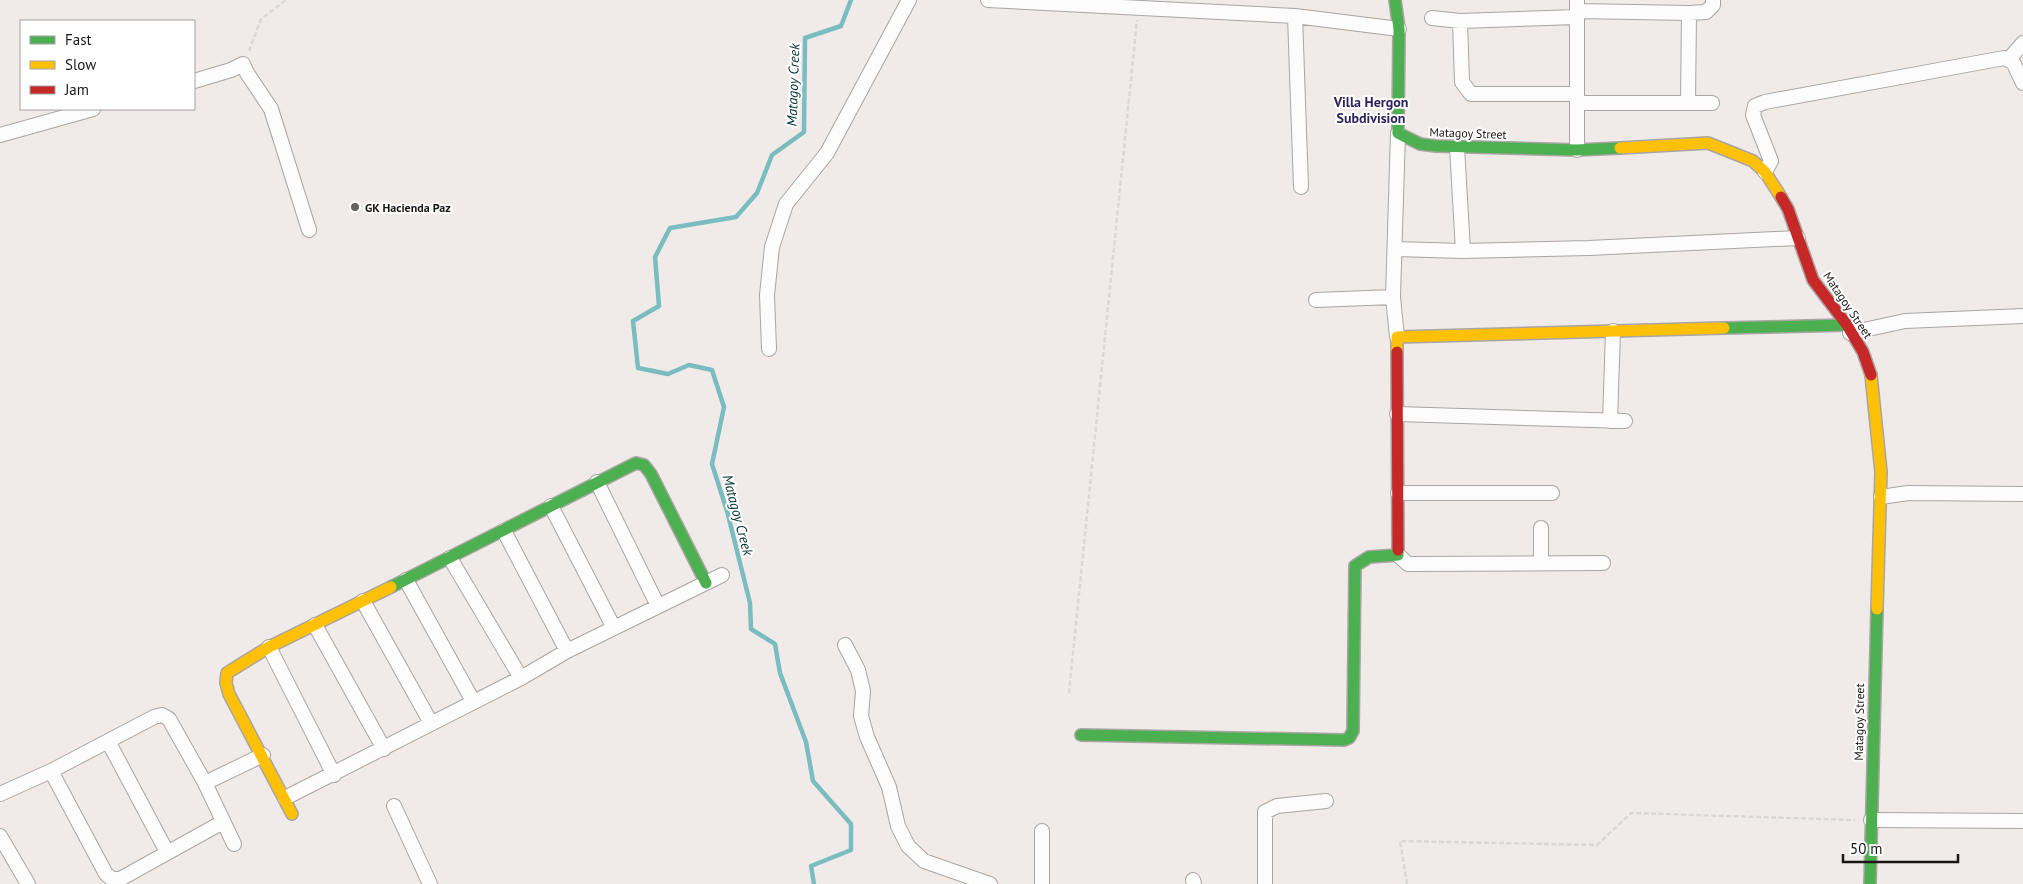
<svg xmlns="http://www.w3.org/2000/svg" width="2023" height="884" font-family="'PT Sans',sans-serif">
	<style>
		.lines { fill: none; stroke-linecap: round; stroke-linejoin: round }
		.stream { stroke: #7abcc0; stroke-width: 4.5 }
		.street-casing { stroke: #a8a5a3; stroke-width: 16 }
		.fast-casing { stroke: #a8a5a3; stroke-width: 14 }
		.slow-casing { stroke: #a8a5a3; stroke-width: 14 }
		.jam-casing { stroke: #a8a5a3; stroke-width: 14 }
		.path { stroke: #dad8d7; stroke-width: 2.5; stroke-dasharray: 5 2.5; stroke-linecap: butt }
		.street { stroke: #fdfcfc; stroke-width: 14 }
		.fast { stroke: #4caf50; stroke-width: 11 }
		.slow { stroke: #ffc107; stroke-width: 11 }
		.jam { stroke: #c62828; stroke-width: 11 }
		.poi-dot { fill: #64615f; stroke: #fff; stroke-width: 2 }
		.labels { text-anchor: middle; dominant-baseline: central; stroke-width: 4; stroke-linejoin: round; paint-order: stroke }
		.street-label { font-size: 12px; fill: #191615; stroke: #fff }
		.poi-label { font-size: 12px; font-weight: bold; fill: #191615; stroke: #fff; text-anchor: start }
		.water-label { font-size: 14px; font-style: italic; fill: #003033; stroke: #fff }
		.neighbourhood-label { font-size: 14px; font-weight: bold; fill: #2c225c; stroke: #fff }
	</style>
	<rect width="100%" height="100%" fill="#f0ebe8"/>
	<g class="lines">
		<!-- stream -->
		<path class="stream" d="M814,884l-3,-18 40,-16v-26l-38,-43 -7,-39 -26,-69 -5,-29 -24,-15 -1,-26 -23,-92 -15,-47 12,-57 -12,-37 -23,-5 -21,9 -30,-6 -5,-47 26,-15 -4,-49 15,-29 66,-11 21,-24 15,-38 32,-23 1,-94 36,-12 10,-26"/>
		<defs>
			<path id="street" d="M988,0l307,16 104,13
				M1577,11l112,2 17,-1 7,-7v-5
				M1295,16l6,171
				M1432,18l28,3 117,-4
				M1460,21l2,61 9,12h106
				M2009,59l14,-16
				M194,81l37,-11 12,-6 4,9 24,36 38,121
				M1577,103h135
				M1688,103l1,-90
				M0,135l93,-26
				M1457,147l6,104 126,-3 209,-10
				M1577,150v-150
				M1765,172l6,-11 -18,-46 2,-9 10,-4 239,-44 9,4 10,21
				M1395,249l68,2
				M1316,300l77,-3
				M1850,333l55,-12 118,-5
				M1397,337l-4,-40 5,-164
				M769,349l-2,-54 5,-48 14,-43 41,-51 82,-153
				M1397,414l228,7
				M1610,421l3,-90
				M597,482l61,124
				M1398,493h154
				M1881,497l27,-4 115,1
				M551,506l63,122
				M1541,528v34
				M504,531l63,120
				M1398,555l10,9 195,-1
				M450,558l71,120
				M406,580l67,121
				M363,601l68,122
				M315,625l69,124
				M845,645l13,25 5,21 -2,25 6,21 22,50 9,39 10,20 16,15 66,23
				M269,647l65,128
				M108,741l59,111
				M51,771l55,103 6,5h8l103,-57
				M205,783l58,-28
				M0,794l51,-23 103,-54 8,-2 7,4 36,64 29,61
				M285,798l236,-120 46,-27 155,-76
				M394,806l36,78
				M1871,820l152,1
				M1042,831v53
				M0,836l28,48
				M1193,880l1,4
				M1265,884v-72l12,-6 49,-5"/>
			<path id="fast" d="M1395,0l4,29 -1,104 22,11 16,2 141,4 43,-2
				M1724,328l123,-3
				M391,587l245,-124 8,2 7,9 55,109
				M1081,735l263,5 5,-2 4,-7 2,-165 14,-9 29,-2v-5
				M1870,884l7,-275"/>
			<path id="slow" d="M1620,148l88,-5 45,18 12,11 16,25
				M1397,352v-15l327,-9
				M1871,375l10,97 -4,137
				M292,814l-63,-120 -3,-11 1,-10 42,-26 122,-60"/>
			<path id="jam" d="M1781,197l7,12 25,71 34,45 16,27 8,23
				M1397,352l1,198"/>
		</defs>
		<!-- street casing -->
		<use href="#street" class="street-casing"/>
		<!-- fast casing -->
		<use href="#fast" class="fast-casing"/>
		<!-- slow casing -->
		<use href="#slow" class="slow-casing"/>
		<!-- jam casing -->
		<use href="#jam" class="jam-casing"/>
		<!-- path -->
		<path class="path" d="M249,51l12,-32 25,-19
			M1069,693l68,-673
			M1407,884l-7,-43 197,4 34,-32 224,7"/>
		<!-- street -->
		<use href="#street" class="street"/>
		<!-- fast -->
		<use href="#fast" class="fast"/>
		<!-- slow -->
		<use href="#slow" class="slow"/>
		<!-- jam -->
		<use href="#jam" class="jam"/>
	</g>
	<!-- markers -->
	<circle class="poi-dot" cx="355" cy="207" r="5"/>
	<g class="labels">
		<!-- street labels -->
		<g class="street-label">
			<text transform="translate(1468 133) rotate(2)">Matagoy Street</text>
			<text transform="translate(1848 305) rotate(56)">Matagoy Street</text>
			<text transform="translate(1859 722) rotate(-89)">Matagoy Street</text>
		</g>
		<!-- poi labels -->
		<g class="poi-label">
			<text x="365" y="207">GK Hacienda Paz</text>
		</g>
		<!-- water labels -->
		<g class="water-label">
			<text transform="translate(793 85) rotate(-88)">Matagoy Creek</text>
			<text transform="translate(738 515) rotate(75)">Matagoy Creek</text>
		</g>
		<!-- neighbourhood labels -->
		<g class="neighbourhood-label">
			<text x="1371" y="102">Villa Hergon<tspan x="1371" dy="16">Subdivision</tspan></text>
		</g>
	</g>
	<!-- legend -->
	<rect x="20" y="20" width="175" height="90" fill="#ffffff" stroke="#a3a2a1"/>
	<rect x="30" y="36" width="25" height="8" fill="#4caf50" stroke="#a3a2a1"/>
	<text x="65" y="45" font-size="15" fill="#191615">Fast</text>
	<rect x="30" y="61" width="25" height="8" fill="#ffc107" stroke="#a3a2a1"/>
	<text x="65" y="70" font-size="15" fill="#191615">Slow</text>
	<rect x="30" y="86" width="25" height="8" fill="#c62828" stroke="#a3a2a1"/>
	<text x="65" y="95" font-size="15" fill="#191615">Jam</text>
	<!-- scale -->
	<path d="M1843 854v8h115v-8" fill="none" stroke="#191615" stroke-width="2.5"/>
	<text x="1850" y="854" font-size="15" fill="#191615" stroke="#ffffff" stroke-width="4" paint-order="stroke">50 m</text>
</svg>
